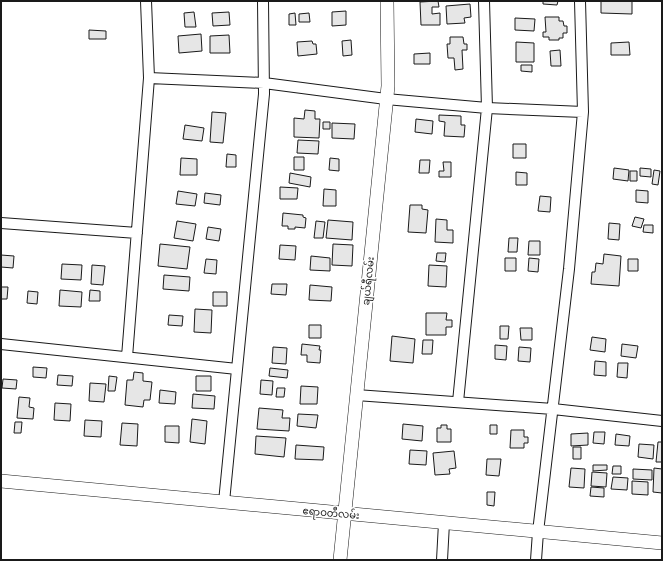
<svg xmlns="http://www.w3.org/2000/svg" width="663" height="561" font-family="Raleway,'Noto Sans Myanmar',sans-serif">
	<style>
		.building { fill: #e6e6e6; stroke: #1a1a1a }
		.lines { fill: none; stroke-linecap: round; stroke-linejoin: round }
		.minor-casing { stroke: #1a1a1a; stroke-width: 12 }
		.tertiary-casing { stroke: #1a1a1a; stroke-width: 14 }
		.minor { stroke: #fff; stroke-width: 10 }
		.tertiary { stroke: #fff; stroke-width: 13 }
		.labels { text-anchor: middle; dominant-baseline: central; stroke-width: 3; stroke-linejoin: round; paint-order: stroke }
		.street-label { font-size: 10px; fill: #1a1a1a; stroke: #fff }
	</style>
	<rect width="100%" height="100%" fill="#fff"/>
	<!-- building -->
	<path class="building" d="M438,1l1,6h-7v7l8,-1v12h-19l-1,-23z
		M543,1h15l-1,4 -14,-1z
		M601,1h31v13l-31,-1z
		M470,4l1,13 -7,1 1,5 -18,1 -1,-18z
		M346,11v14l-14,1v-14z
		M194,12l2,15h-11l-1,-14z
		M229,12l1,13 -17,1 -1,-13z
		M295,13l1,12h-7v-11z
		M309,13l1,9h-11v-8z
		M545,17h14v4h4l1,5h3v7h-4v5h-4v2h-10v-3h-6v-5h3z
		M515,18l20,1 -1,12 -19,-1z
		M89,30l17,1v8h-17z
		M201,34l1,17 -23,2 -1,-17z
		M229,35l1,18h-20v-17z
		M450,37h13l1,7h3v6h-5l1,19 -8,1 -1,-12h-6l-1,-14h3z
		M351,40l1,15 -9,1 -1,-15z
		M312,41l1,3h3l1,10 -19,2 -1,-14z
		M516,42l18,1v19h-18z
		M629,42l1,13h-19v-12z
		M560,50l1,16h-10l-1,-15z
		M430,53v11h-16v-10z
		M521,65h11v7l-11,-1z
		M305,110l10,1v8h5l-1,19 -25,-1v-19l10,1z
		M212,112l14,1 -3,30 -13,-1z
		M439,115l22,1v9h4l-1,12 -20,-1 1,-14 -6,-1z
		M416,119l17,2 -1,13 -17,-2z
		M323,122h7v7h-7z
		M332,123l23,1 -1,15 -22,-1z
		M185,125l19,3 -2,13 -19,-2z
		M298,140l21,1 -1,13 -21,-1z
		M513,144h13v14h-13z
		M227,154l9,1v12h-10z
		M294,157h10v13h-10z
		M181,158l16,1v16h-17z
		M330,158l9,1v12l-10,-1z
		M420,160h10l-1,13h-10z
		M443,162h8v15h-12v-6h5z
		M614,168l15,2 -1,11 -15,-2z
		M640,168l11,1v8l-11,-1z
		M654,170l6,1 -2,14 -6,-1z
		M630,171h7v10h-7z
		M516,172l11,1v12h-11z
		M290,173l21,4 -1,10 -21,-4z
		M280,187l18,1 -1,11h-17z
		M324,189l12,1v16h-13z
		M636,190l12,1v12l-12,-1z
		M178,191l19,3 -2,12 -19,-2z
		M205,193l16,2 -1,10 -16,-2z
		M540,196l11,1 -1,15 -12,-1z
		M410,205h12v4l6,1 -2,23 -18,-1z
		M283,213l20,2v2l3,1 -1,10 -10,-1v2h-7v-3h-6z
		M635,217l9,2 -3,9 -9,-2z
		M436,219l11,1v10h6v13l-18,-1z
		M328,220l25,2 -1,18 -26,-2z
		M177,221l19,3 -3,17 -19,-3z
		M316,221l9,1 -2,16h-9z
		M609,223l11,1 -1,16 -11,-1z
		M644,225h9v8l-10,-1z
		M208,227l13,2 -2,12 -13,-2z
		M509,238h9l-1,14h-9z
		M529,241h11v14h-12z
		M160,244l30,3 -3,22 -29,-3z
		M333,244l20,1 -1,21 -20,-1z
		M280,245l16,1 -1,14 -16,-1z
		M437,253h9l-1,9 -9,-1z
		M604,254l17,2 -2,30 -28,-2 1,-12h3l1,-9 7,1z
		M1,255l13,1 -1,12 -12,-1z
		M311,256l19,2v13l-20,-1z
		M505,258h11v13h-11z
		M529,258l10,1 -1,13 -10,-1z
		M206,259l11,1 -1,14 -12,-1z
		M628,259h10v12h-10z
		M62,264l20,1 -1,15 -20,-1z
		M92,265l13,1 -2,19 -12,-1z
		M429,265l18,1 -1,21 -18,-1z
		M164,275l26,2 -1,14 -26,-2z
		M272,284h15l-1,11 -15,-1z
		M310,285l22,2 -1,14 -22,-1z
		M1,287h7l-1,12h-6z
		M60,290l22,2 -1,15 -22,-1z
		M90,290l10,1v10h-11z
		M28,291l10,1 -1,12 -10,-1z
		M213,292h14v14h-14z
		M195,309l17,1 -1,23 -17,-1z
		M426,313h21l-1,7h6v7h-6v8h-20z
		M169,315l14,1 -1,10 -14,-1z
		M309,325h12v13h-12z
		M500,326h9l-1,13h-8z
		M520,328h12v12h-11z
		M392,336l23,3 -2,24 -23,-2z
		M592,337l14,2 -1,13 -15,-2z
		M423,340h10l-1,14h-10z
		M302,344l18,2 -1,4h2l-1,13 -13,-1v-7h-6z
		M622,344l16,2 -2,12 -15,-2z
		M495,345l12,1 -1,14 -11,-1z
		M273,347l14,1 -1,16 -14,-1z
		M519,347l12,1 -1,14 -12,-1z
		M595,361l11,1v14l-12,-1z
		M618,363h10l-1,15 -10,-1z
		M33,367l14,1 -1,10 -13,-1z
		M270,368l18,2 -1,8 -18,-2z
		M134,372l9,1v8l9,1 -2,18h-6l-1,7 -18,-2 2,-25h6z
		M58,375l15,1 -1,10 -15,-1z
		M109,376l8,1 -2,14h-7z
		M196,376h15v15h-15z
		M3,379l14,1 -1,9 -14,-1z
		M261,380l12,1 -1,14 -12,-1z
		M90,383l16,1 -2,18 -15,-1z
		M301,386l17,1 -1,17h-17z
		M277,388h8l-1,9h-8z
		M160,390l16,2 -1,12 -16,-1z
		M193,394l22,2 -1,13 -22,-1z
		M19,397l11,1 -1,9 5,1 -1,11 -16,-1z
		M55,403l16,1 -1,17 -16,-1z
		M259,408l24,2 -1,8h8l-1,13 -32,-2z
		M298,414l20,1 -2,13 -19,-2z
		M192,419l15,2 -2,23 -15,-2z
		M85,420l17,1 -1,16 -17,-1z
		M15,422h7l-1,11h-7z
		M122,423l16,1 -1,22 -17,-1z
		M403,424l20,2 -1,15 -20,-2z
		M441,425h6v4h4v13h-14v-14h4z
		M490,425h7v9h-7z
		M165,426h14v17l-14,-1z
		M511,430h13v7h4v6h-4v5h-14z
		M594,432h11l-1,12 -11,-1z
		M588,433v12l-17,1v-12z
		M616,434l14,2 -1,10 -14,-1z
		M256,436l30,2 -2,19 -29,-3z
		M658,442h4v20h-6z
		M639,444l15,1 -1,14 -15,-2z
		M296,445l28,2 -1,13 -28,-1z
		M573,447h8v12h-8z
		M410,450l17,1 -1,14 -17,-1z
		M454,451l2,17 -7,1 1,5 -15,1 -2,-22z
		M487,459h14l-2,17 -13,-1z
		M593,465h14v5l-14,1z
		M613,466h8v8h-9z
		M571,468l14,1 -1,19 -15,-1z
		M654,468l8,1v24l-9,-1z
		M633,469l19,1v10l-19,-1z
		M592,472l15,1 -1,14 -15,-1z
		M613,477l15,1 -1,12 -16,-1z
		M632,481l16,1v13l-16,-1z
		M591,487l13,1v9l-14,-1z
		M487,492h8l-1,14 -7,-1z"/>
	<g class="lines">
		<defs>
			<path id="minor" d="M149,78l115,5 122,16 101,9 96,4
				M1,223l136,10
				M1,344l236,25
				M127,357l22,-279 -3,-77
				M356,395l197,14 109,12
				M458,402l29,-294 -3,-107
				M224,502l40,-408 -1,-93
				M442,560l2,-37
				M536,560l2,-28 31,-263 14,-157 -3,-111"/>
			<path id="tertiary" d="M1,481l661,62
				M340,560l48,-474 -1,-85"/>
		</defs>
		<!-- minor casing -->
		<use href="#minor" class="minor-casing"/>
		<!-- tertiary casing -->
		<use href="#tertiary" class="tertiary-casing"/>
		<!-- minor -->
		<use href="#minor" class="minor"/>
		<!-- tertiary -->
		<use href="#tertiary" class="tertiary"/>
	</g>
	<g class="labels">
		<!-- street labels -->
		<g class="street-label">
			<text transform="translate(368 281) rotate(-84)">ချယ်ရီလမ်း</text>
			<text transform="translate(331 513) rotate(5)">ဧရာဝတီလမ်း</text>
		</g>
	</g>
	<!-- border -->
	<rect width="663" height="561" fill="none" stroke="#1a1a1a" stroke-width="4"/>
</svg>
